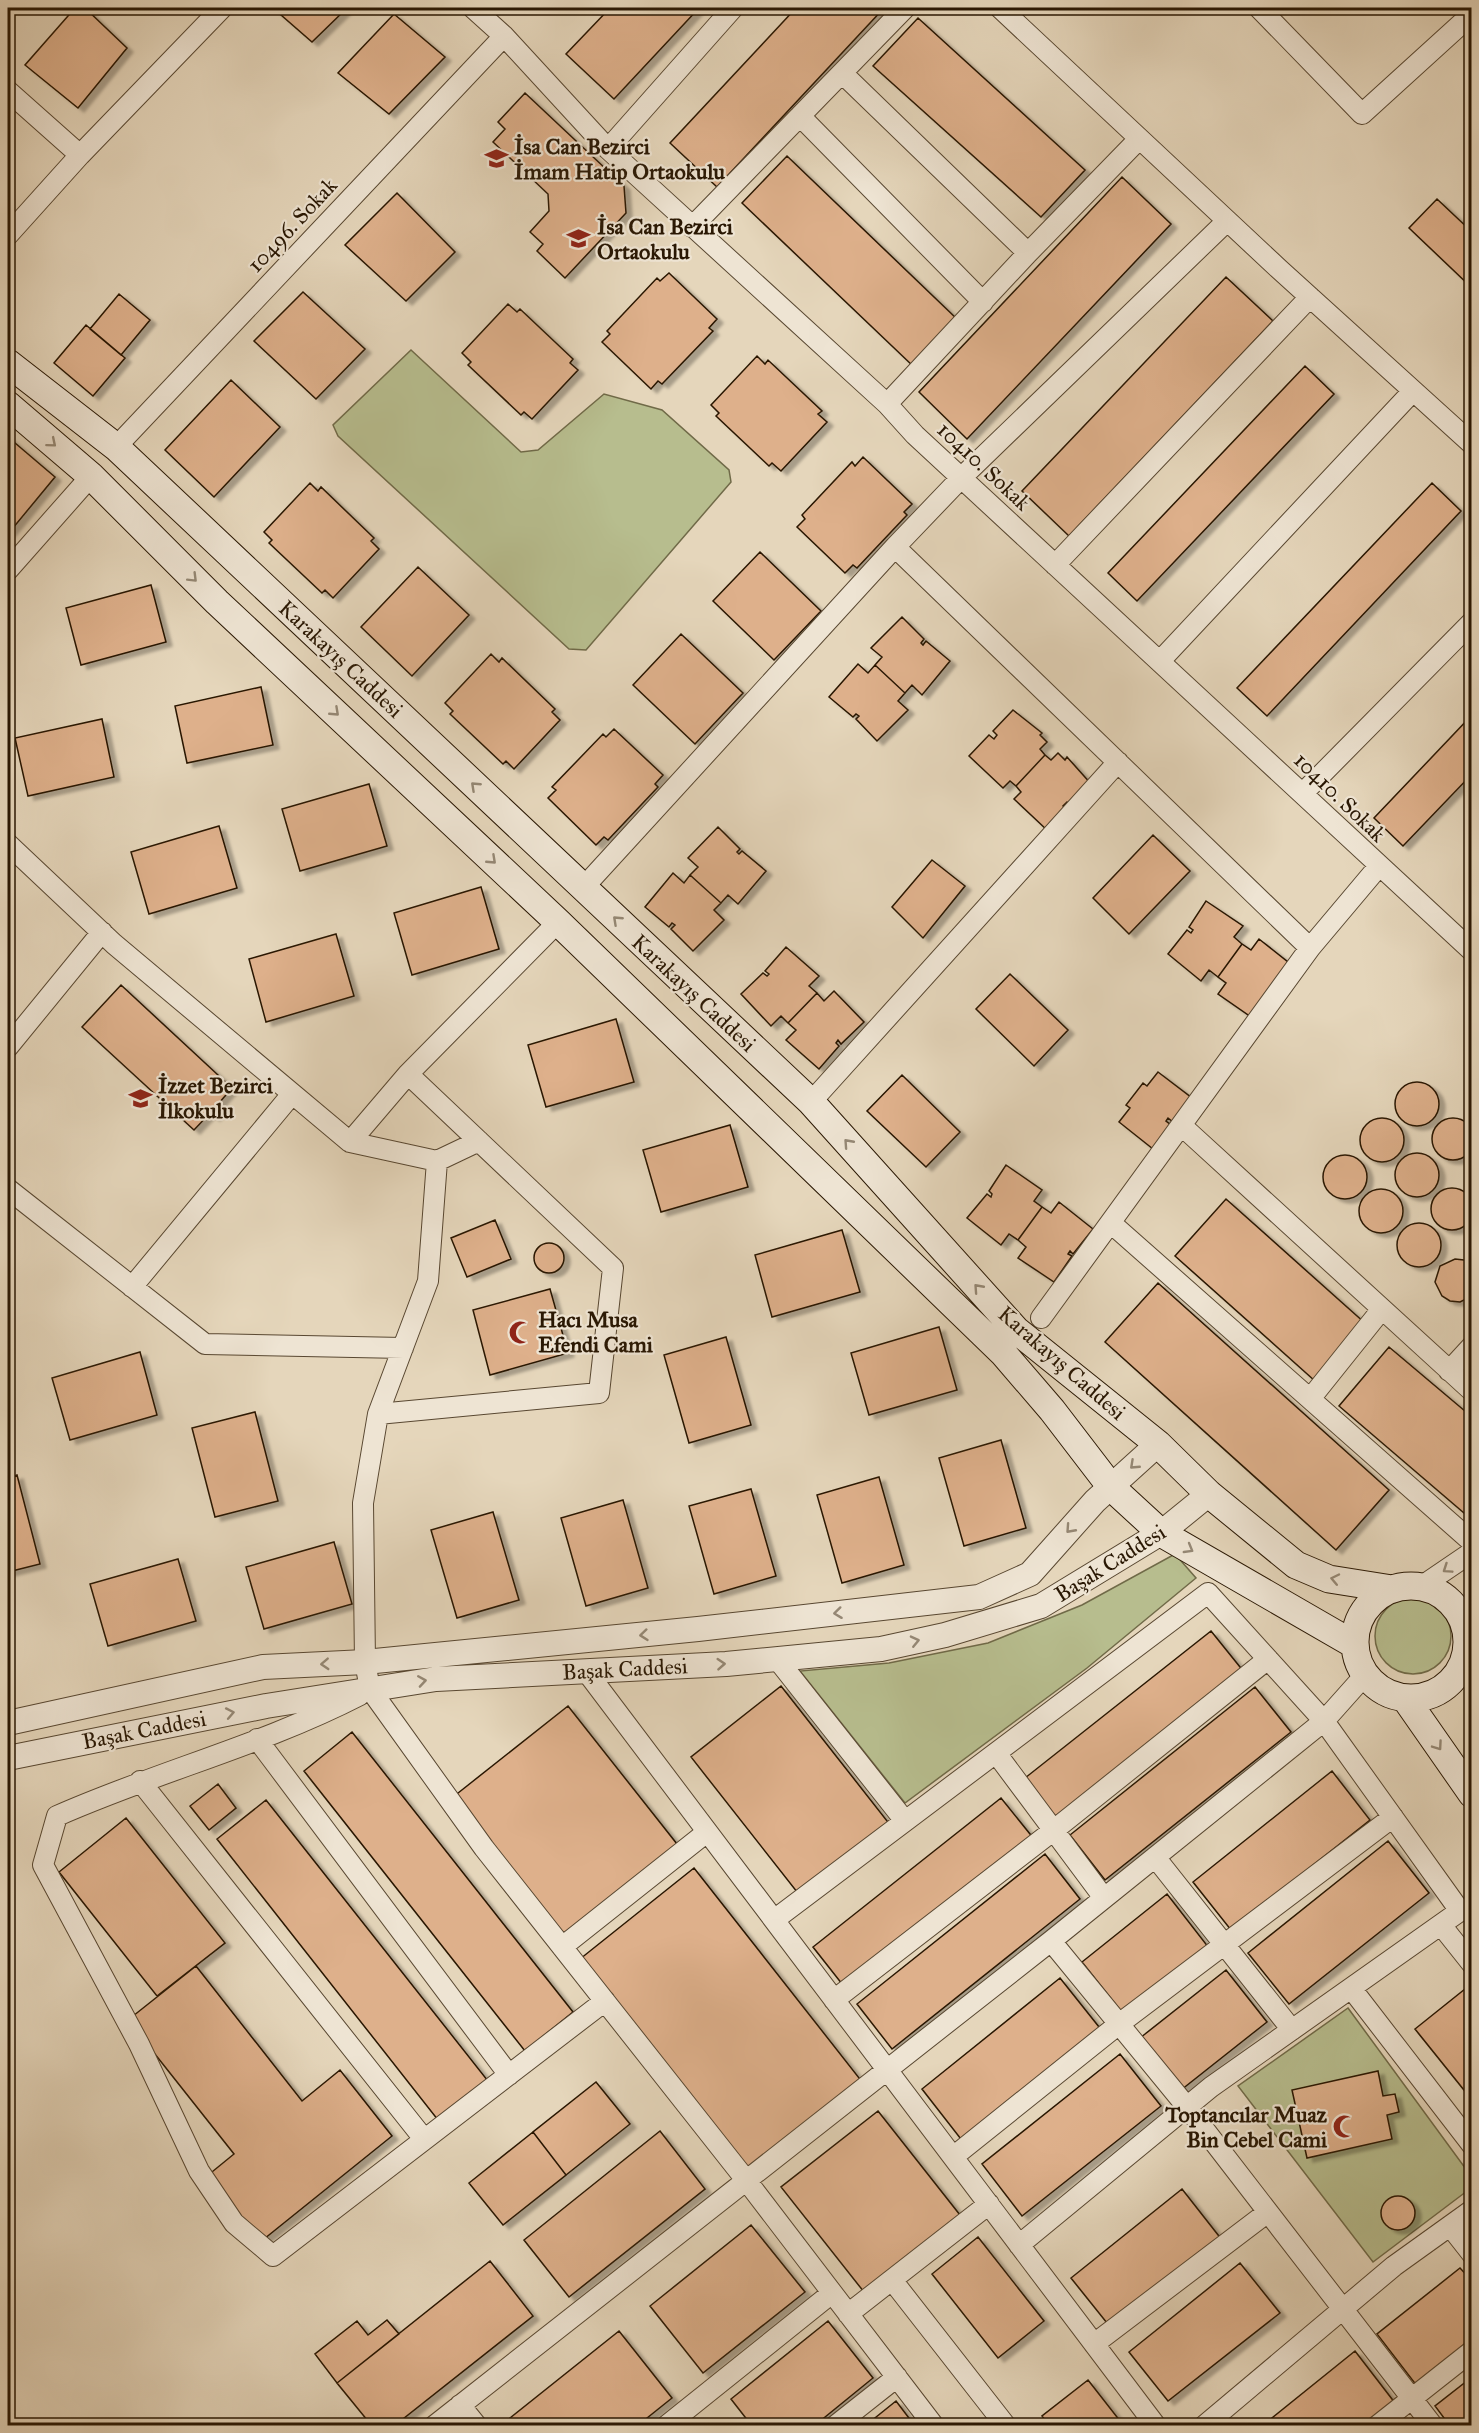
<svg xmlns="http://www.w3.org/2000/svg" width="1479" height="2433" font-family="'IM FELL Great Primer',serif">
	<style>
		.green { fill: #b7bd8e; stroke: #706a48; stroke-width: 1.5 }
		.building { fill: #deb08b; stroke: #291703; stroke-width: 1.5; filter: url(#shadow) }
		.lines { fill: none; stroke-linecap: round; stroke-linejoin: round }
		.minor-casing { stroke: #584731; stroke-width: 22 }
		.tertiary-casing { stroke: #584731; stroke-width: 26 }
		.secondary-casing { stroke: #291703; stroke-width: 29 }
		.minor { stroke: #eee4d3; stroke-width: 20 }
		.tertiary { stroke: #eee4d3; stroke-width: 24 }
		.secondary { stroke: #eee4d3; stroke-width: 27 }
		.oneway { stroke: #958875 }
		.labels { text-anchor: middle; dominant-baseline: central; stroke-width: 4.5; stroke-linejoin: round; paint-order: stroke }
		.poi-label { font-size: 22px; font-weight: bold; fill: #291703; stroke: #eee4d3; text-anchor: start }
		.street-label { font-size: 22px; fill: #291703; stroke: #eee4d3 }
	</style>
	<defs>
		<filter id="shadow"><feDropShadow dx="6" dy="4" stdDeviation="1.5" flood-color="#0004"/></filter>
	</defs>
	<rect width="100%" height="100%" fill="#e5d6bb"/>
	<filter id="stains"><feTurbulence type="fractalNoise" baseFrequency=".00333" numOctaves="4"/><feColorMatrix values="0 0 0 0 .2 0 0 0 0 .09 0 0 0 0 .02 0 0 0 .5 -.17"/></filter>
	<radialGradient id="worn" r=".72"><stop offset=".6" stop-color="#630" stop-opacity="0"/><stop offset="1" stop-color="#630" stop-opacity=".3"/></radialGradient>
	<!-- green -->
	<path class="green" d="M411,350l110,102 17,-2 66,-56 58,16 67,60 2,12 -145,168 -17,-1 -231,-213 -5,-11z
		M1175,1554l21,24 -109,90 -182,135 -105,-132 89,-8 99,-20 94,-38z
		M1375 1636a38 38 0 1 1 76 0a38 38 0 1 1-76 0Z
		M1348,2008l123,168v12l-98,74 -135,-176z"/>
	<!-- building -->
	<path class="building" d="M75,8h10l42,40 -49,60 -53,-43z
		M273,8h74l-35,34z
		M610,8h89l-85,91 -48,-45z
		M796,8h88l-167,179 -47,-44z
		M394,14l51,43 -56,57 -51,-41z
		M918,18l167,152 -44,47 -168,-151z
		M525,93l99,93 2,27 -61,65 -28,-27 6,-7 -13,-12 19,-21 -1,-17 -55,-52 12,-13 -7,-7z
		M787,156l171,164 -44,47 -172,-164z
		M1122,177l49,47 -204,215 -48,-47z
		M397,193l58,59 -49,49 -61,-56z
		M1437,199l35,33v56l-63,-60z
		M669,273l48,46 -8,9 4,3 -51,53 -4,-3 -7,8 -49,-47 8,-8 -3,-3 50,-53 3,3z
		M1226,277l47,44 -204,215 -47,-45z
		M303,292l62,57 -49,50 -62,-58z
		M119,294l31,26 -29,35 -31,-26z
		M508,304l9,8 3,-3 53,50 -3,4 8,7 -46,49 -8,-7 -3,3 -53,-50 3,-3 -9,-9z
		M86,325l39,33 -32,38 -39,-33z
		M757,356l8,8 3,-4 54,51 -4,3 9,8 -46,49 -9,-8 -3,3 -53,-50 3,-3 -8,-8z
		M1305,366l29,28 -197,207 -29,-28z
		M231,380l49,47 -66,70 -49,-47z
		M8,437l47,40 -47,57z
		M863,457l49,47 -8,8 3,3 -50,53 -4,-3 -8,8 -48,-46 8,-8 -3,-4 50,-53 3,4z
		M310,483l8,8 3,-4 53,51 -3,3 8,8 -46,49 -8,-8 -3,3 -53,-50 3,-3 -8,-8z
		M1432,483l29,28 -194,205 -30,-28z
		M760,552l61,59 -47,49 -61,-59z
		M418,567l51,48 -57,61 -51,-49z
		M151,585l15,57 -85,23 -15,-57z
		M902,617l22,22 -3,4 2,2 3,-4 24,20 -28,34 -10,-10 -7,8 -30,-28 7,-8 -11,-9z
		M681,634l62,59 -48,51 -62,-59z
		M491,654l8,8 3,-4 53,51 -3,3 8,8 -46,49 -8,-8 -3,3 -53,-50 3,-3 -8,-8z
		M858,664l10,9 7,-8 30,28 -7,8 10,9 -31,31 -21,-22 3,-3 -3,-2 -3,3 -24,-20z
		M261,687l12,58 -86,18 -12,-57z
		M1013,710l29,23 -2,2 7,7 -7,7 5,6 -29,31 -6,-5 -7,7 -34,-32 20,-21 5,4 3,-4 -4,-4z
		M1472,715v59l-69,72 -29,-28z
		M102,719l12,58 -86,19 -13,-58z
		M614,729l49,46 -8,9 3,3 -50,53 -4,-3 -8,8 -48,-47 8,-8 -4,-3 51,-53 3,3z
		M1058,753l7,7 2,-3 25,28 -21,21 -4,-4 -4,4 5,4 -20,21 -34,-32 7,-7 -5,-6 29,-31 6,5z
		M369,784l18,62 -87,25 -18,-62z
		M219,826l18,62 -88,26 -18,-62z
		M718,827l22,22 -3,3 2,2 3,-3 24,20 -28,33 -10,-9 -7,8 -31,-28 8,-8 -10,-9z
		M1153,835l37,36 -61,63 -36,-36z
		M932,860l33,26 -42,52 -31,-31z
		M673,873l11,10 6,-8 31,28 -7,7 10,10 -31,31 -22,-22 4,-4 -3,-2 -3,4 -24,-20z
		M481,887l18,62 -87,26 -18,-62z
		M1206,901l37,25 -9,11 8,7 -24,33 -9,-7 -8,11 -33,-27 19,-24 4,3 2,-3 -4,-3z
		M336,934l18,62 -88,26 -17,-63z
		M1259,939l34,27 -39,53 -36,-25 8,-11 -8,-6 24,-33 9,6z
		M786,947l33,29 -10,10 8,7 -29,30 -7,-7 -10,10 -30,-32 22,-21 4,3 2,-2 -4,-3z
		M1010,974l58,56 -34,36 -58,-57z
		M121,985l111,103 -13,15 4,4 -9,10 -4,-4 -16,17 -112,-103z
		M834,991l30,31 -23,22 -3,-4 -2,3 3,3 -20,23 -33,-29 10,-10 -8,-7 29,-30 7,8z
		M616,1019l18,63 -88,25 -18,-62z
		M1158,1072l34,26 -19,24 -5,-4 -2,3 5,4 -18,24 -34,-27 11,-14 -4,-3 17,-22 4,3z
		M902,1075l58,57 -34,35 -59,-56z
		M1395 1104a22 22 0 1 1 44 0a22 22 0 1 1-44 0Z
		M1432 1139a21 21 0 1 1 42 0a21 21 0 1 1-42 0Z
		M1360 1140a22 22 0 1 1 44 0a22 22 0 1 1-44 0Z
		M730,1125l18,62 -87,25 -18,-62z
		M1395 1175a22 22 0 1 1 44 0a22 22 0 1 1-44 0Z
		M1323 1177a22 22 0 1 1 44 0a22 22 0 1 1-44 0Z
		M1006,1165l36,25 -8,11 8,6 -24,33 -9,-6 -8,11 -34,-27 20,-24 4,3 1,-3 -3,-3z
		M1431 1209a21 21 0 1 1 42 0a21 21 0 1 1-42 0Z
		M1359 1211a22 22 0 1 1 44 0a22 22 0 1 1-44 0Z
		M1226,1199l140,125 -51,57 -140,-125z
		M1059,1202l34,27 -20,25 -3,-3 -2,3 4,2 -18,26 -36,-24 8,-11 -8,-7 24,-33 9,6z
		M495,1220l16,39 -44,18 -16,-39z
		M1397 1245a22 22 0 1 1 44 0a22 22 0 1 1-44 0Z
		M842,1230l18,62 -88,25 -17,-62z
		M534 1258a15 15 0 1 1 30 0a15 15 0 1 1-30 0Z
		M1455,1259l9,1 8,5v31l-12,6 -10,-1 -8,-5 -7,-14 5,-16z
		M1158,1283l231,207 -53,60 -231,-208z
		M550,1289l18,64 -78,22 -17,-65z
		M939,1327l18,63 -88,25 -18,-62z
		M726,1337l25,88 -62,18 -25,-88z
		M1389,1347l83,70v86l-8,10 -125,-107z
		M140,1352l17,63 -87,25 -18,-62z
		M255,1412l23,89 -63,16 -23,-89z
		M1001,1440l25,88 -62,18 -25,-88z
		M17,1475l23,89 -32,8v-94z
		M879,1477l25,88 -62,18 -25,-88z
		M751,1489l25,87 -62,18 -25,-88z
		M623,1500l25,88 -62,18 -25,-88z
		M493,1512l26,88 -62,18 -26,-88z
		M334,1542l18,62 -88,25 -18,-62z
		M178,1559l18,62 -88,25 -18,-62z
		M1211,1631l33,41 -186,148 -33,-42z
		M781,1686l110,140 -90,71 -110,-140z
		M1255,1687l36,45 -186,148 -35,-45z
		M568,1706l109,138 -115,91 -109,-138z
		M352,1732l221,280 -48,39 -221,-280z
		M1332,1771l38,49 -139,110 -38,-48z
		M218,1784l18,24 -27,22 -19,-24z
		M1001,1798l33,41 -188,150 -33,-42z
		M266,1800l222,281 -50,39 -221,-281z
		M126,1818l99,125 -68,53 -98,-124z
		M1388,1841l41,52 -140,111 -41,-51z
		M1045,1854l35,45 -188,150 -35,-45z
		M694,1868l169,215 -114,90 -169,-214z
		M1167,1894l42,54 -85,67 -42,-53z
		M196,1966l106,135 38,-31 52,66 -133,107 -52,-67 27,-22 -106,-134z
		M1226,1970l41,52 -86,68 -41,-52z
		M1060,1978l43,54 -139,111 -42,-54z
		M1465,1989l7,8v103l-57,-71z
		M1120,2054l41,52 -139,110 -40,-52z
		M1378,2071l5,25 12,-2 4,18 -12,3 5,24 -85,19 -15,-68z
		M596,2082l34,42 -64,51 -33,-43z
		M878,2111l82,104 -96,77 -83,-105z
		M660,2131l45,58 -136,108 -45,-57z
		M533,2132l33,43 -63,50 -34,-42z
		M1182,2189l40,51 -111,88 -40,-50z
		M1381 2213a17 17 0 1 1 34 0a17 17 0 1 1-34 0Z
		M751,2225l54,67 -102,81 -53,-67z
		M978,2237l66,84 -46,37 -66,-84z
		M490,2261l43,55 -139,110h-22l-35,-43z
		M1240,2263l40,50 -112,88 -39,-49z
		M1460,2268l12,13v62l-55,43 -40,-52z
		M387,2320l12,14 -62,49 -22,-29 42,-33 11,14z
		M828,2321l45,57 -59,48h-62l-21,-27z
		M619,2331l53,67 -35,28h-137z
		M1355,2351l40,52 -28,23h-105z
		M1472,2377v49h-22l-15,-20z
		M1088,2380l36,46h-75l-7,-10z
		M896,2401l19,25h-50z"/>
	<g class="lines">
		<defs>
			<path id="minor" d="M473,8l31,28 104,113 279,255 28,31 557,516
				M1000,8l279,261 193,175
				M1259,8l103,106 110,-100
				M842,73l186,180
				M8,91l72,64
				M800,116l183,186
				M608,149l125,-141
				M692,227l213,-219
				M8,235l72,-80 142,-147
				M887,404l141,-151 111,-114
				M116,447l388,-411
				M895,547l415,401 -269,370
				M1055,565l255,-268
				M8,570l83,-94
				M1160,661l253,-270
				M1303,793l169,-171
				M8,844l106,100 236,198 58,-68 150,-152
				M583,888l312,-341 66,-69 266,-257
				M1310,948l69,-82
				M8,1047l94,-115
				M811,1102l307,-340
				M1182,1126l290,265
				M350,1142l87,19 42,-20
				M437,1161l-9,120 -50,133 -15,89 2,159 5,27 114,159 262,332 188,246
				M8,1189l197,155 198,4
				M1112,1224l360,318
				M132,1287l160,-193
				M1449,1371l23,-25
				M1310,1399l72,-90
				M378,1414l221,-21 14,-125 -205,-194
				M1422,1586l50,-34
				M1467,1633l5,-3
				M777,1659l128,162
				M586,1671l570,755
				M360,1695c-97,50 -204,77 -303,121l-14,49 96,179 60,127 35,52 39,33 332,-255
				M257,1739l252,336
				M996,1753l108,145
				M140,1781l284,358
				M1155,1857l137,173
				M774,1920l434,-327 116,128 136,190 -249,176 -192,158
				M1441,1925l31,39
				M1051,1941l136,166 246,319
				M562,1947l145,-115
				M1351,1988l121,157
				M834,2000l220,-170 214,-171
				M953,2157l166,-133 274,-207
				M1450,2226l22,28
				M892,2280l114,146
				M848,2314l141,-110
				M1094,2344l174,-132
				M460,2405l17,21
				M434,2426l617,-485 273,-220 41,-46
				M666,2426l166,-133
				M835,2426l62,-49
				M1204,2426l190,-160 78,-56
				M1377,2426l95,-75"/>
			<path id="tertiary" d="M8,1723l255,-56 102,-5 333,-33 281,-32 51,-23 65,-73 63,-57
				M8,1758l258,-52 170,-27 290,-15 155,-15 64,-14 96,-29 120,-73 48,-39"/>
			<path id="secondary" d="M8,363l108,84 695,655 205,228 142,114 51,50 87,71 33,14 63,10
				M8,405l83,71 126,126 341,320 445,431 49,57 59,77 50,46 194,112
				M1355 1642a56 56 0 1 1 112 0a56 56 0 1 1-112 0Z
				M1405,1698l67,96"/>
		</defs>
		<!-- minor casing -->
		<use href="#minor" class="minor-casing"/>
		<!-- tertiary casing -->
		<use href="#tertiary" class="tertiary-casing"/>
		<!-- secondary casing -->
		<use href="#secondary" class="secondary-casing"/>
		<!-- minor -->
		<use href="#minor" class="minor"/>
		<!-- tertiary -->
		<use href="#tertiary" class="tertiary"/>
		<!-- secondary -->
		<use href="#secondary" class="secondary"/>
	</g>
	<!-- one-way arrows -->
	<defs><path id="oneway-chevron" d="M-2-3.5L2.5 0L-2 3.5" fill="none" stroke-width="1.6" stroke-linecap="round" stroke-linejoin="round" transform="scale(1.5)"/></defs>
	<g class="oneway">
		<use href="#oneway-chevron" transform="translate(52 443) rotate(40)"/>
		<use href="#oneway-chevron" transform="translate(193 578) rotate(45)"/>
		<use href="#oneway-chevron" transform="translate(335 712) rotate(43)"/>
		<use href="#oneway-chevron" transform="translate(475 786) rotate(-137)"/>
		<use href="#oneway-chevron" transform="translate(492 860) rotate(43)"/>
		<use href="#oneway-chevron" transform="translate(617 920) rotate(-137)"/>
		<use href="#oneway-chevron" transform="translate(848 1143) rotate(-132)"/>
		<use href="#oneway-chevron" transform="translate(978 1288) rotate(-132)"/>
		<use href="#oneway-chevron" transform="translate(1134 1465) rotate(137)"/>
		<use href="#oneway-chevron" transform="translate(1070 1529) rotate(132)"/>
		<use href="#oneway-chevron" transform="translate(1189 1549) rotate(30)"/>
		<use href="#oneway-chevron" transform="translate(1447 1569) rotate(146)"/>
		<use href="#oneway-chevron" transform="translate(1335 1579) rotate(-168)"/>
		<use href="#oneway-chevron" transform="translate(838 1613) rotate(173)"/>
		<use href="#oneway-chevron" transform="translate(644 1635) rotate(174)"/>
		<use href="#oneway-chevron" transform="translate(915 1641) rotate(-13)"/>
		<use href="#oneway-chevron" transform="translate(325 1664) rotate(177)"/>
		<use href="#oneway-chevron" transform="translate(721 1664) rotate(-4)"/>
		<use href="#oneway-chevron" transform="translate(422 1681) rotate(-9)"/>
		<use href="#oneway-chevron" transform="translate(230 1713) rotate(-11)"/>
		<use href="#oneway-chevron" transform="translate(1438 1746) rotate(55)"/>
	</g>
	<!-- icons -->
	<defs>
		<symbol id="school-bare" viewBox="-9 -9 18 18"><path d="M0-5L7-2L0 1L-7-2ZM-4 1L0 2.5L4 1V4Q0 6-4 4Z" fill="#8f2418" stroke="#eee4d3" stroke-width="2.5" paint-order="stroke"/></symbol>
		<symbol id="mosque-bare" viewBox="-9 -9 18 18"><path d="M3.5-4.9A6 6 0 1 0 3.5 4.9A5 5 0 1 1 3.5-4.9Z" fill="#8f2418" stroke="#eee4d3" stroke-width="2.5" paint-order="stroke"/></symbol>
	</defs>
	<g fill-rule="evenodd">
		<use href="#school-bare" x="480" y="142" width="33" height="33"/>
		<use href="#school-bare" x="562" y="222" width="33" height="33"/>
		<use href="#school-bare" x="124" y="1082" width="33" height="33"/>
		<use href="#mosque-bare" x="504" y="1316" width="33" height="33"/>
		<use href="#mosque-bare" x="1328" y="2110" width="33" height="33"/>
	</g>
	<g class="labels">
		<!-- poi labels -->
		<g class="poi-label">
			<text x="514" y="146">İsa Can Bezirci<tspan x="514" dy="25">İmam Hatip Ortaokulu</tspan></text>
			<text x="597" y="226">İsa Can Bezirci<tspan x="597" dy="25">Ortaokulu</tspan></text>
			<text x="158" y="1085">İzzet Bezirci<tspan x="158" dy="25">İlkokulu</tspan></text>
			<text x="538" y="1319">Hacı Musa<tspan x="538" dy="25">Efendi Cami</tspan></text>
			<text x="1327" y="2114" text-anchor="end">Toptancılar Muaz<tspan x="1327" dy="25">Bin Cebel Cami</tspan></text>
		</g>
		<!-- street labels -->
		<g class="street-label">
			<text transform="translate(292 225) rotate(-47)">10496. Sokak</text>
			<text transform="translate(984 466) rotate(43)">10410. Sokak</text>
			<text transform="translate(341 659) rotate(43)">Karakayış Caddesi</text>
			<text transform="translate(1340 797) rotate(44)">10410. Sokak</text>
			<text transform="translate(694 993) rotate(43)">Karakayış Caddesi</text>
			<text transform="translate(1062 1363) rotate(41)">Karakayış Caddesi</text>
			<text transform="translate(1110 1563) rotate(-32)">Başak Caddesi</text>
			<text transform="translate(625 1669) rotate(-3)">Başak Caddesi</text>
			<text transform="translate(144 1730) rotate(-11)">Başak Caddesi</text>
		</g>
	</g>
	<!-- margin -->
	<rect width="1479" height="2433" fill="none" stroke="#e5d6bb" stroke-width="30"/>
	<rect x="9" y="9" width="1461" height="2415" fill="none" stroke="#291703" stroke-width="3"/>
	<rect x="15" y="15" width="1449" height="2403" fill="none" stroke="#291703" stroke-width="1.5"/>
	<rect width="100%" height="100%" filter="url(#stains)"/>
	<rect width="100%" height="100%" fill="url(#worn)"/>
</svg>
